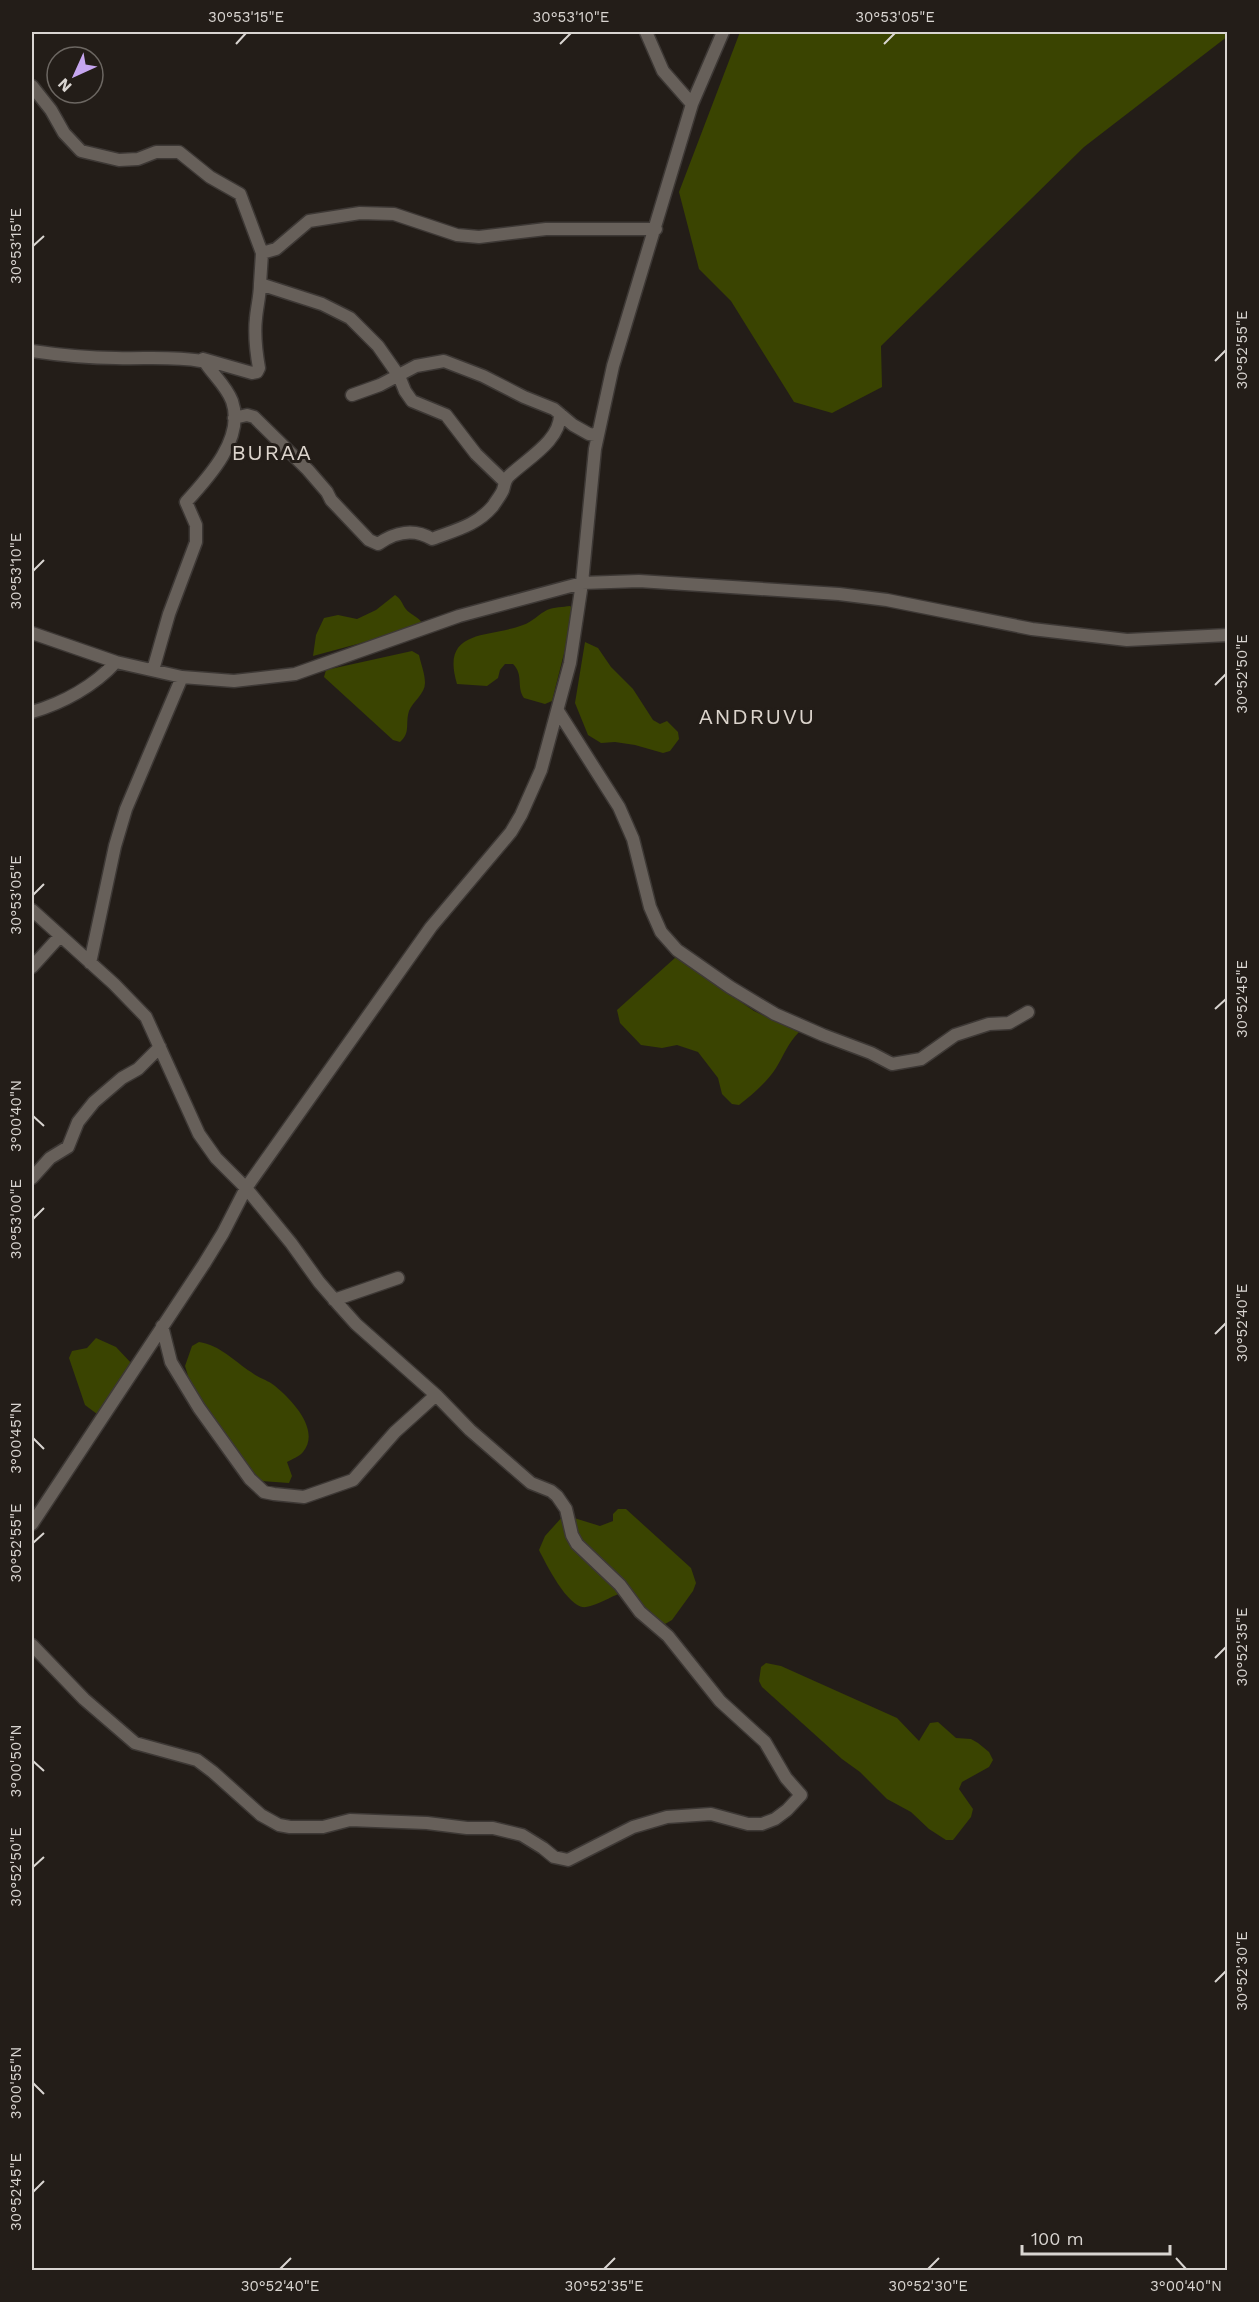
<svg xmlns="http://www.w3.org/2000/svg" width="1259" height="2302" font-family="'Work Sans',sans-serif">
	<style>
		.green { fill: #3a4401 }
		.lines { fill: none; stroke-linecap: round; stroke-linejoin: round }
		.minor-casing { stroke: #3d3835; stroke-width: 15 }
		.minor { stroke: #67605a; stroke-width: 12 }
		.ticks { fill: none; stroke: #d9d5d1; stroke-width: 2 }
		.labels { text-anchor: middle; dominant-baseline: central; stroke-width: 6; stroke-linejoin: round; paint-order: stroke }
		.quarter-label { font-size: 22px; letter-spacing: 1.5px; fill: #dcd4cc; stroke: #231d18 }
		.neatline { fill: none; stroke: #d9d5d1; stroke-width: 2 }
		.ticks-label { font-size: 15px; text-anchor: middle; fill: #d9d5d1 }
	</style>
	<rect width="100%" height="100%" fill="#231d18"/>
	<!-- green -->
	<path class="green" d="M740,32h487l1,4 -144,111 -203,199 1,41 -50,26 -38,-11 -63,-101 -32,-32 -20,-77z
		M395,595c6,4 7,8 10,13 6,8 14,8 19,18l-111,30 3,-21 8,-17 14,-3 19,4 19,-9z
		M570,606l5,4 -23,91 -7,3 -21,-6c-8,-11 0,-23 -11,-34h-8l-5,6 -2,8 -11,8 -30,-2c-17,-56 32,-46 66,-59 9,-3 16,-11 24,-15 7,-3 16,-3 23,-4z
		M585,642l13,6 13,19 22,22 20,31 7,4 7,-3 11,11 1,7 -9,12 -7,2 -28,-8 -20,-3 -14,1 -13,-8 -13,-32z
		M412,651l7,4c2,9 6,19 6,28 0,11 -12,18 -16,28 -4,12 2,22 -9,31l-7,-2 -69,-63 2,-7z
		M676,957l78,54 45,21c-11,11 -15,23 -23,36 -9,14 -24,27 -37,37l-7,-1 -10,-10 -4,-16 -20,-26 -21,-7 -15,3 -21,-3 -21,-22 -3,-13z
		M96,1338l20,9 16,17 -29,49 -6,1 -12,-9 -16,-47 3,-7 15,-3z
		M199,1342c21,3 35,19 52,30 7,6 17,8 24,14 17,14 46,44 28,66 -4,5 -11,7 -16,10l5,14 -3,7 -28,-2 -11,-9 -57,-80 -8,-26 7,-20z
		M618,1509h8l65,59 5,15 -3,8 -21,29 -7,4h-7l-37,-31c-11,4 -23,12 -35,14 -17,3 -40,-43 -47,-57l6,-14 18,-20 8,1 29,9 13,-5v-7z
		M766,1663l15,3 116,52 22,23 11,-18 8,-1 18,16 15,1 7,4 11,9 4,8 -4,7 -27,15 -3,7 14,20 -2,8 -18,23h-7l-17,-11 -18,-17 -24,-13 -27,-27 -18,-13 -80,-72 -3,-6 2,-14z"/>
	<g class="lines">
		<defs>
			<path id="minor" d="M646,32l17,39 29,33
				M32,86l19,24 13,23 17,18 38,9 19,-1 18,-7h23l31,25 30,17 22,59 14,-4 33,-28 51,-8 34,1 63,21 22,2 67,-8h110
				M262,253l-2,31 62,20 28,14 28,28 21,30 6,15 7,10 34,14 30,39 28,27
				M32,351c27,4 56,7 84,7 28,1 56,-2 85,3l2,-2c8,14 23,26 29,42 13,37 -23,76 -46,101l10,23v17l-27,72 -16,56
				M203,359l49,14 5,-1 2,-4c-3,-17 -5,-33 -3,-50 1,-12 4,-22 4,-34
				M352,395l28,-10 36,-19 28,-5 39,15 41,21 30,12 19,16 16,9 8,1
				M234,418l13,-3 7,2 54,53 19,22 4,8 38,40 9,4c17,-12 36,-16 54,-5 23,-9 44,-13 61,-33 3,-5 8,-11 10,-16 2,-6 1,-8 5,-13 17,-17 53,-36 52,-63
				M32,633l84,29 66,15 52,4 61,-7 164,-58 123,-33 57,-2 200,13 48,6 145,29 95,11 101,-5
				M558,711l61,96 14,32 17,68 11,25 16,18 53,37 45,27 48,21 48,18 21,11 29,-5 34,-24 34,-11 20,-1 19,-11
				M32,712c31,-9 62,-26 84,-50
				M32,910l82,74 32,33 53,117 17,24 30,30 45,55 28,39 20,23 17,19 80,71 34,35 61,53 20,8 6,5 9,13 6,26 5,9 43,41 20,27 28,24 52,65 45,41 21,36 15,17 -14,15 -12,9 -13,5h-14l-37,-10 -44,3 -34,10 -65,33 -14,-3 -11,-9 -21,-13 -29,-7h-26l-40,-5 -77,-3 -27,7h-33l-11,-2 -18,-10 -48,-43 -16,-12 -62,-17 -51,-44 -52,-54
				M90,963l25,-117 11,-37 56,-132
				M32,967l28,-31
				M32,1178l18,-20 18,-11 10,-25 16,-20 28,-24 16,-9 22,-22
				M334,1300l64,-22
				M162,1326l9,36 28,46 51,71 14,13 10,2 30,3 49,-17 42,-48 41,-37
				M32,1524l172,-260 19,-31 23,-45 185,-261 80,-95 10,-17 20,-45 29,-107 12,-80 13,-134 18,-83 79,-262 31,-72"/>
		</defs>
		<!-- minor casing -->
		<use href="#minor" class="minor-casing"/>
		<!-- minor -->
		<use href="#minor" class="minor"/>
	</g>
	<!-- ticks -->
	<path class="ticks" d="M236,44l10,-11M560,44l11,-11M884,44l11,-11M33,246l11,-10M1215,361l11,-11M33,571l11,-11M1215,685l11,-11M33,895l11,-11M1215,1009l11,-10M33,1116l11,10M33,1219l11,-11M1215,1334l11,-11M33,1438l11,11M33,1543l11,-10M1215,1658l11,-11M33,1761l11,10M33,1867l11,-10M1215,1982l11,-11M33,2083l11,11M33,2192l11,-11M1176,2258l10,11M280,2269l11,-11M604,2269l11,-11M928,2269l11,-11"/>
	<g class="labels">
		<!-- quarter labels -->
		<g class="quarter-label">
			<text x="272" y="452">BURAA</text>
			<text x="757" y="716">ANDRUVU</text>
		</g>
	</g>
	<!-- border -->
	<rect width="1259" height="2302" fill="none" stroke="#231d18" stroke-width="66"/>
	<!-- north arrow -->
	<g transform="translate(75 75) rotate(225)"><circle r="28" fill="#231d18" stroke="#6c6762" stroke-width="1.5"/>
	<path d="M0-4.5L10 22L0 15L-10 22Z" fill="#c6a6f0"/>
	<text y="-9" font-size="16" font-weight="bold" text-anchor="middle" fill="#d9d5d1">N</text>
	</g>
	<!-- scale -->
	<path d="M1022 2245v9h148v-9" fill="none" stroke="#d9d5d1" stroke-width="3"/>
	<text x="1031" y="2245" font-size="18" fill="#d9d5d1" stroke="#231d18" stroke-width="4.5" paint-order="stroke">100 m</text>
	<rect x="33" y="33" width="1193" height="2236" class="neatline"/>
	<g class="ticks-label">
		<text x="246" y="22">30°53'15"E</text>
		<text x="571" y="22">30°53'10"E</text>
		<text x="895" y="22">30°53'05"E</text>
		<text transform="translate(16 246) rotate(-90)" y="5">30°53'15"E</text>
		<text transform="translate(1242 350) rotate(-90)" y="5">30°52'55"E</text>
		<text transform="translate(16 571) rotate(-90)" y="5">30°53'10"E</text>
		<text transform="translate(1242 674) rotate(-90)" y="5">30°52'50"E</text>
		<text transform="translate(16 895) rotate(-90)" y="5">30°53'05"E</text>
		<text transform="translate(1242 999) rotate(-90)" y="5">30°52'45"E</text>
		<text transform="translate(16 1116) rotate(-90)" y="5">3°00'40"N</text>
		<text transform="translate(16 1219) rotate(-90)" y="5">30°53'00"E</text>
		<text transform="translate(1242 1323) rotate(-90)" y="5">30°52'40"E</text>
		<text transform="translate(16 1438) rotate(-90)" y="5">3°00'45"N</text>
		<text transform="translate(16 1543) rotate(-90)" y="5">30°52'55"E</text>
		<text transform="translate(1242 1647) rotate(-90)" y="5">30°52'35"E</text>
		<text transform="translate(16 1761) rotate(-90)" y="5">3°00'50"N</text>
		<text transform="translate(16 1867) rotate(-90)" y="5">30°52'50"E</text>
		<text transform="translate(1242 1971) rotate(-90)" y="5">30°52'30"E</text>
		<text transform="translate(16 2083) rotate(-90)" y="5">3°00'55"N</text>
		<text transform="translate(16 2192) rotate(-90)" y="5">30°52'45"E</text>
		<text x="280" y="2291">30°52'40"E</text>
		<text x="604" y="2291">30°52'35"E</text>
		<text x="928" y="2291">30°52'30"E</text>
		<text x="1186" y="2291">3°00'40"N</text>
	</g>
</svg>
